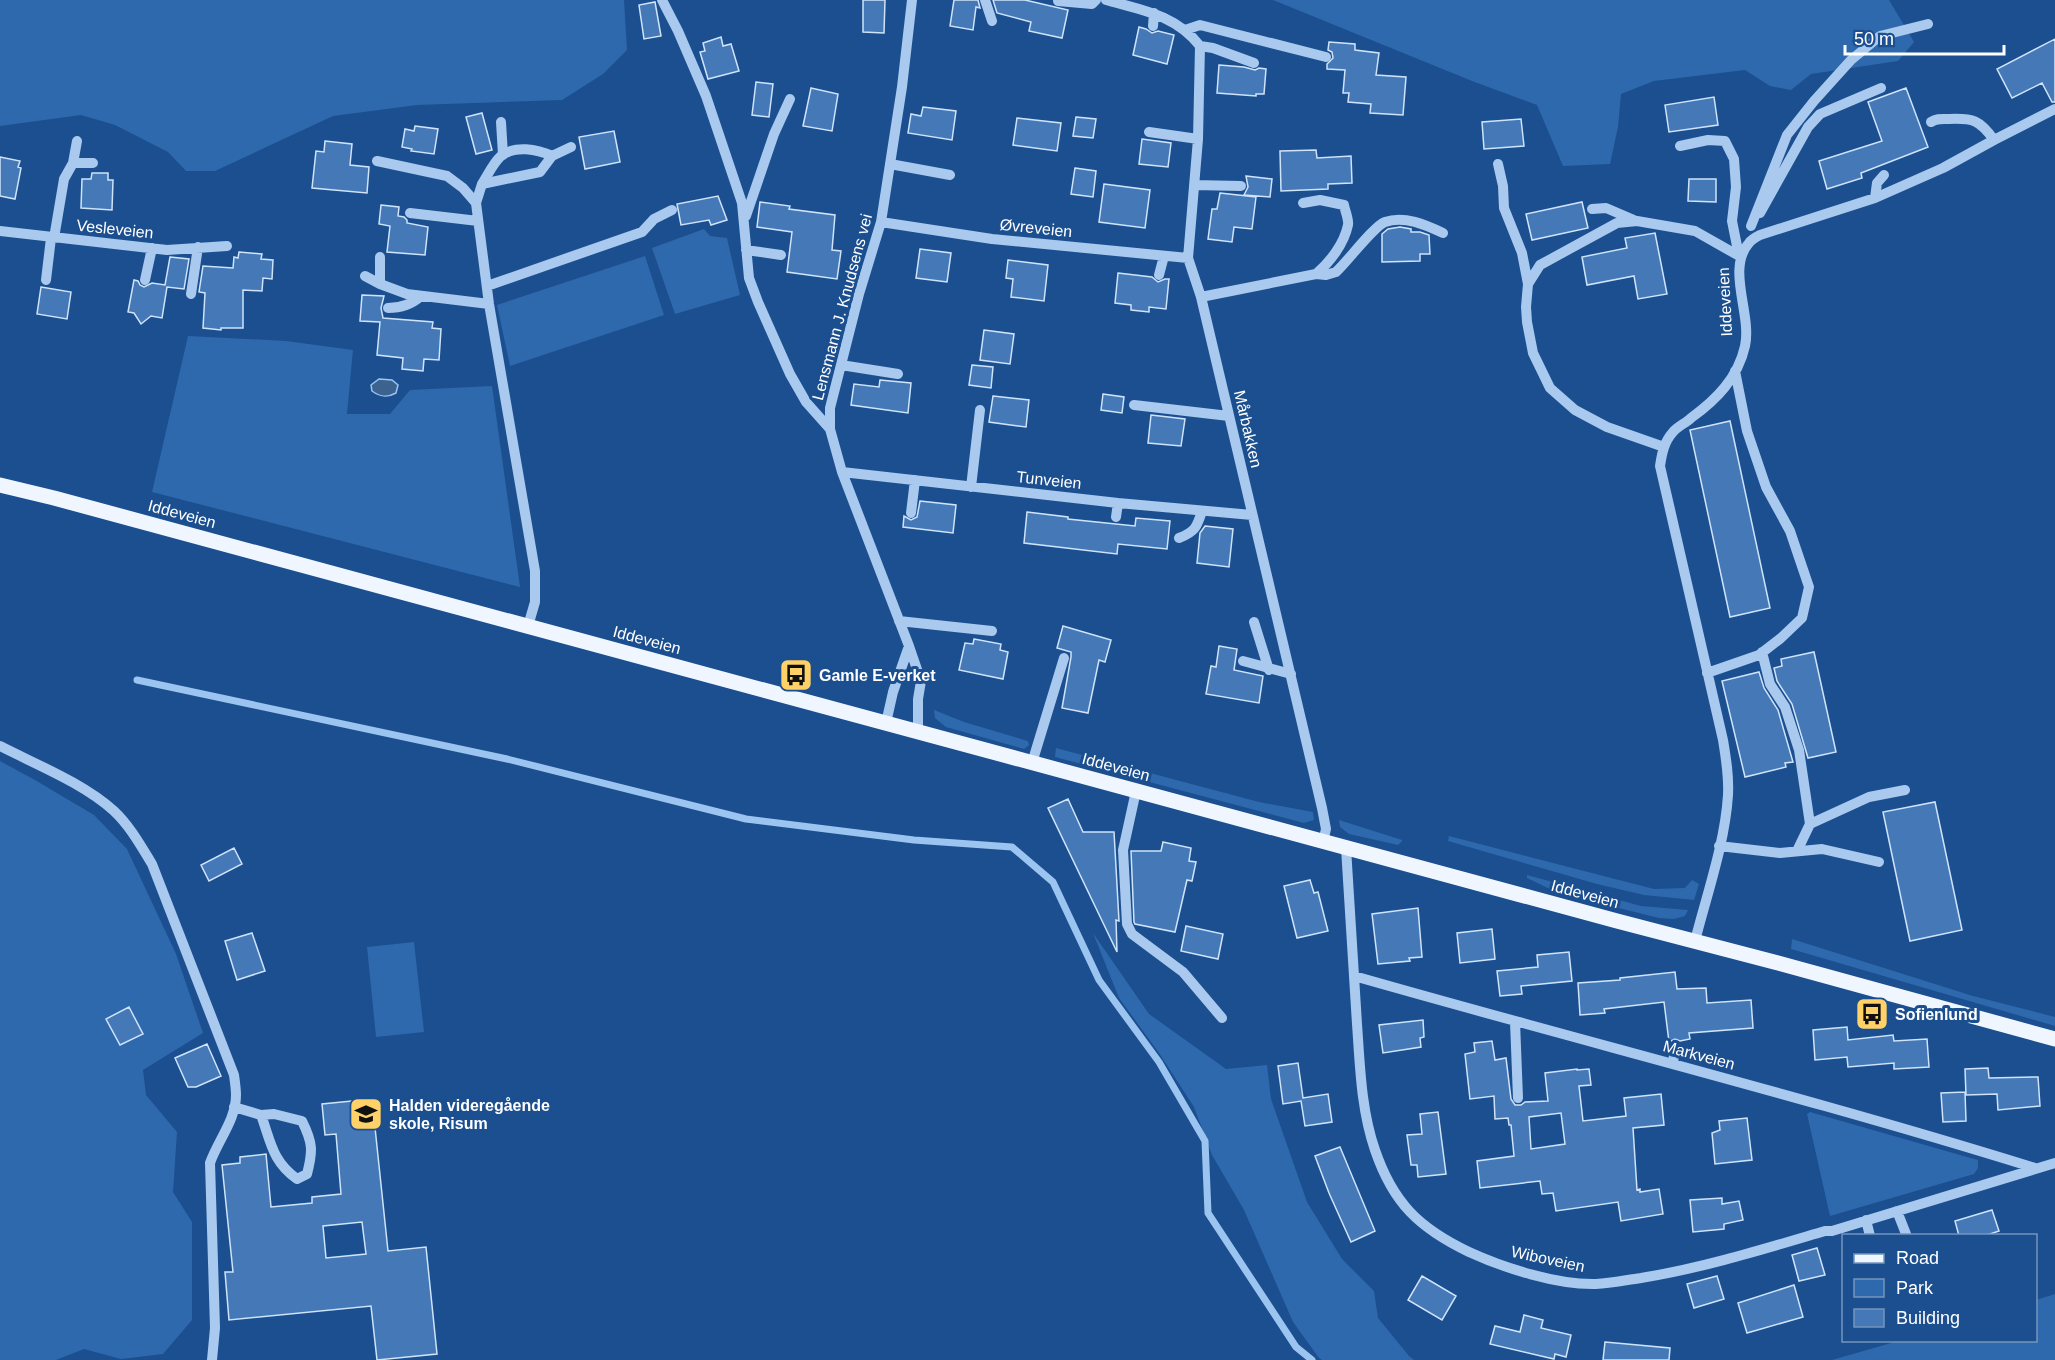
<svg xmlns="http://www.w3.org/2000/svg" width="2055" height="1360" font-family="Arial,sans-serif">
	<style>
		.green { fill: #2e69ad }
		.water { fill: #3c6290; stroke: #9cc4f0; stroke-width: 1.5 }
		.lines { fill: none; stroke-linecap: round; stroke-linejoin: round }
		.stream { stroke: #9cc4f0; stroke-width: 7 }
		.building { fill: #4478b7; stroke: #cfe3fa; stroke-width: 1.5; fill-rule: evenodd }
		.minor { stroke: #a9c9ee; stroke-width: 10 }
		.major { stroke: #f0f6ff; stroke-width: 15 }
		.labels { text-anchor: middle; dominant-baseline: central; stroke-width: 6; stroke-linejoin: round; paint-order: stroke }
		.street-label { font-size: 16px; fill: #fff; stroke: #1b4f8f }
		.poi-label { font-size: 16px; font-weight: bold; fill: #fff; stroke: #1b4f8f; text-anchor: start }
	</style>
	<rect width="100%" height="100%" fill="#1b4f8f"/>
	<!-- green -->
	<path class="green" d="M0,0h624l3,50 -24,24 -41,26 -145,5 -84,11 -118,55h-29l-18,-19 -53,-27 -34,-10 -81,11z
		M1273,0h616l25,42 -16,19 -87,13 -20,16 -21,-4 -25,-16 -91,11 -33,13 -3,33 -8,37 -47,2 -26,-61 -65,-24z
		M704,229l6,7 17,2 13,57 -65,19 -23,-66z
		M645,256l19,59 -154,51 -13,-61z
		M188,336l98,5 67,9 -6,64h43l20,-24 82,-4 28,201 -368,-95z
		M934,710l30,12 64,19 1,4 -5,4 -78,-22 -11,-9z
		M1056,748l203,54 54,10 1,8 -10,3 -249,-66z
		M0,761l35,19 59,35 33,34 49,105 27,79 -60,37 3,25 31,37 -4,60 19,30v98l-29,34 -42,5 -37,-10 -28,11h-56z
		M1339,820l63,20v1l-4,4 -49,-11 -9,-7z
		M1449,836l205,53 31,-1 7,-8 7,4 -5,16 -50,-5 -47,-11 -149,-43z
		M1527,875l114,31 47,4 -3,6 -11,3 -15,-1 -101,-25 -31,-15z
		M1093,933l56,81 77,55 41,-4 4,34 36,103 35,57 32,32 4,27 31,38 5,4h-92l-3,-2 -26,-36 -49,-112 -32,-55 -18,-48 -35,-54 -40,-55z
		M1792,939l181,57 82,21v9l-264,-77z
		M414,942l10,90 -48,5 -9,-90z
		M1810,1112l157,45 11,3v8l-4,6 -144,42 -23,-102z
		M2055,1294v66h-223l66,-19 138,-1v-40z"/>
	<!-- water -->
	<path class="water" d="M379,379l13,1 6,5 -2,8c-9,5 -16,4 -24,-2l-1,-6z"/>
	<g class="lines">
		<!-- stream -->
		<path class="stream" d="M137,680l370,79 239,60 168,21 98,7 41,35 46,98 60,82 46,79 3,72 88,134 16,13"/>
	</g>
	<!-- building -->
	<path class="building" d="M863,0h22l-1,33 -21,-1z
		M954,0h24l2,8 -4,-1 -3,23 -23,-4z
		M993,0h32l43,10 -6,28 -33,-7 2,-9 -34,-9z
		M655,2l6,34 -17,3 -5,-34z
		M1139,27l7,2 6,4 6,-2 16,4 -7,29 -34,-9z
		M721,37l2,9 8,-2 8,27 -31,8 -8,-27 5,-1 -2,-8z
		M2055,39v63h-3l-10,-19 -30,15 -15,-29z
		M1329,42l26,2v6l24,3 -3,22 30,2 -3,38 -33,-2 1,-9 -23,-2 1,-9h-6l2,-23 -18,-1v-5l6,-6 -1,-6 -4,-2z
		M1219,65l25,2 11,3 4,-2 7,1 -2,25h-8v2l-39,-3z
		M756,82l17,2 -4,33 -17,-2z
		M811,88l27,6 -6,37 -29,-5z
		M1906,88l22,59 -67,26 1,5 -35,11 -8,-28 63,-20 -14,-39z
		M1714,97l4,28 -49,7 -4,-27z
		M923,107l33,4 -4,29 -44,-7 3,-19 10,2z
		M482,113l10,37 -16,4 -10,-37z
		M1076,117l20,2 -3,19 -20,-2z
		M1017,118l44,5 -4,28 -44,-6z
		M1521,119l3,27 -40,3 -2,-27z
		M415,126l23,3 -4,25 -23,-3 1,-2 -10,-2 3,-18 9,2z
		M614,131l6,31 -35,7 -6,-32z
		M1142,139l29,4 -3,24 -29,-3z
		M325,141l27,3 -2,21 19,2 -2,26 -55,-5 4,-37 8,1z
		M1316,150l1,8 34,-2 1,27 -24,1v5l-47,2 -1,-40z
		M0,157l20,4 -2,6 3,1 -6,31 -15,-3z
		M1075,168l21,3 -3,26 -22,-3z
		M92,173h16v7h5l-1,30 -31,-2 1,-29h9z
		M1246,176l26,3 -2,18 -26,-2 4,-8z
		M1689,179h27v23l-28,-1z
		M1104,184l46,6 -5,38 -46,-6z
		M1220,193l36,4 -4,32 -18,-2 -2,15 -24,-3 4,-30h5z
		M718,196l9,24 -16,5 -2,-5 -28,5 -4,-21z
		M760,202l30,4 -1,3 46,6 -3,35 9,1 -4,28 -50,-7 5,-40 -35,-5z
		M1582,202l6,26 -56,12 -6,-26z
		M381,205l18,2 -1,9 6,1 3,3v3l21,4 -3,28 -38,-3 3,-26 -11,-2z
		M1400,227l11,2v3h9l9,3 1,19h-10v7l-38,1v-28l6,-5z
		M1655,233l12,61 -29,5 -4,-23 -47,9 -5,-28 45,-9 -2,-10z
		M920,249l31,4 -4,29 -31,-4z
		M239,252l23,2 -1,5 12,1 -1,19 -9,-1 -1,13 -19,-1v38h-22v2l-18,-2 2,-35 -6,-1 4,-26 30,2 1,-11 4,1z
		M170,257l19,2 -5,30 -17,-2 -5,31 -11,-2 -10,8 -7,-11 -6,-1 6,-32 4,1 2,4 4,2 8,-4 13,2z
		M1008,260l40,5 -4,36 -33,-4 2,-18 -7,-1z
		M1118,273l34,4 6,5 7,-3h4l-3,30 -17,-2v5l-18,-2v-5l-16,-2z
		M41,287l30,5 -4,27 -30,-5z
		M362,295l22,1 -3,12 2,10 50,4 -1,6 9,1 -2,31 -15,-1 -1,12 -21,-2 1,-11 -26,-3 3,-33 -20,-1z
		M984,330l30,4 -4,30 -30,-4z
		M972,365l21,2 -2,21 -22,-3z
		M880,380l31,3 -3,30 -57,-8 3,-21 25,3z
		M1103,394l21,3 -2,16 -21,-3z
		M993,396l36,4 -3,27 -37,-5z
		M1151,415l34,4 -4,27 -33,-3z
		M1730,421l40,187 -40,9 -40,-187z
		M920,501l36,4 -3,28 -50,-6 1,-11 7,4 6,-3z
		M1027,512l41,5v2l67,7 1,-8 34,3 -3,28 -49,-5 -1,10 -93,-11z
		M1205,526l28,3 -4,38 -32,-4 3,-30z
		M1063,626l48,14 -6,22 -6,-2 -11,53 -26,-5 9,-51v-5l-14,-4z
		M974,639l27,5 -1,6 8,2 -5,27 -44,-9 6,-27 8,1z
		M1219,646l18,3 -3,21 29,6 -4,27 -53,-9 5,-28 5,1z
		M1814,652l22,100 -28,6 -16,-54 -15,-23 -3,-13 8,-2 -1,-7z
		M1759,672l5,16 14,22 15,52 -8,1 1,4 -41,10 -23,-96z
		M1068,799l15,33h31l5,89 -3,-1 1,32 -69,-144z
		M1935,802l27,128 -52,11 -27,-129z
		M1163,842l28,6 -2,13 7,1 -4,19 -5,-1 -12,52 -40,-8 -1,-2 -3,-71h30z
		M234,848l8,16 -33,17 -8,-16z
		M1310,880l4,13 4,-1 10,39 -31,7 -13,-52z
		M1418,908l4,49 -13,1 1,3 -32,3 -6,-50z
		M1186,926l37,8 -5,25 -37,-8z
		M1492,929l3,30 -35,4 -3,-30z
		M252,933l13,38 -28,9 -12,-39z
		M1569,952l3,29 -51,5 1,8 -22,2 -3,-25 41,-4 -1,-12z
		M1675,972l2,17 29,-1 1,15 44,-3 2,28 -64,5 1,6 -10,2 -5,-2 -6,3 -5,-40 -60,7 1,4 -25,2 -2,-32 42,-3v-2z
		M129,1007l14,27 -23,11 -14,-26z
		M1423,1020l1,17 -4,1 1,9 -38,6 -4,-28z
		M1847,1027l1,13 45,-5 1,6 33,-2 2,28 -35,2v-6l-46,4 -1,-10 -32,3 -2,-30z
		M1492,1041l3,19 11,-2 5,41 4,6h6l4,-3 23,-1 -3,-28 32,-4v1l12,-1 2,16 -12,1 4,35 43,-5 -2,-18 37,-4 3,31 -31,3 4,62 3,-1v3l19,-3 4,25 -42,7 -3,-19 -62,9 -3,-18 -11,1 -2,-13 -60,7 -3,-27 37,-5 -3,-31h-2l-1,-7 -13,1 -1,-23 -24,3 -5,-45 10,-2 -1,-9zM1561,1113l4,31 -34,5 -2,-32z
		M207,1044l14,32 -25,11h-8l-13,-29z
		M1298,1063l5,35 25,-4 4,28 -27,4 -4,-25 -18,3 -5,-38z
		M1988,1068l1,10 49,-1 2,29 -42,4 -1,-16 -31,1 -1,-26z
		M1965,1092l1,29 -23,1 -2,-29z
		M372,1099l16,152 38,-4 11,107 -60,6 -6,-54 -142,14 -4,-48h8l-11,-107 18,-2v-6l26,-3 5,53 41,-4v-6l29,-3 -5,-60 -11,1 -3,-31zM362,1222l4,32 -40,4 -3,-32z
		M1438,1112l8,62 -28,3 -1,-12h-6l-4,-30 15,-1 -2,-20z
		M1747,1118l5,42 -37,4 -3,-31 8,-3 -1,-9z
		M1340,1147l35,84 -24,11 -22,-49 -14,-37z
		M1722,1198v6l17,-3 4,19 -19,4v5l-31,3 -3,-32z
		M1992,1210l7,21 -15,5h-25l-4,-15z
		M1817,1248l8,27 -26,6 -7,-26z
		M1422,1276l34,20 -14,24 -34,-20z
		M1717,1276l7,23 -30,9 -7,-24z
		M1794,1285l9,32 -56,16 -9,-30z
		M1524,1315l19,5 -2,8 30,7 -5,22 -11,-3 -1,5 -64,-15 5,-18 25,6z
		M1605,1342l65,6 -1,12h-66z"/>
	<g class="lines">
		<!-- minor -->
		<path class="minor" d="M662,0l16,31 28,65 36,107 7,75 9,24 32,72 16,28 24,27
			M985,0l7,21
			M1106,0c36,10 70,15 94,46l-2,93 -10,119 13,39 121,511 4,21 -3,13
			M1058,1l34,3 4,-4
			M1153,26l1,-13
			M1185,30l15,-5 126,32
			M1200,46l13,2 41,15
			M501,122l2,33
			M1931,122c6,-4 11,-3 18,-3 24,-1 31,1 45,21
			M1149,132l49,7
			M1680,146l28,-6 17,1 9,18 2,28 -4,34 7,35
			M377,161l70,15 16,12 13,15 13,101 46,267v31l-7,24
			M73,163h20
			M890,164l60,11
			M1498,164l5,22 1,22 18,45 6,31
			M482,184c6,-9 11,-21 19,-28 14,-11 36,-7 51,0
			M1194,185l47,1
			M1875,198l2,-15 7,-8
			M476,203l6,-19 58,-12 12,-16 19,-9
			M1592,209l14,-1 28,12
			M410,213l68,8
			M1760,213l48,-86 12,-13 61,-26
			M746,216l28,-82 16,-35
			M881,222l111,17 196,19
			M1751,226l36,-91 27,-34 37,-41 29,-24 48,-12
			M0,231l167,19 60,-4
			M54,238l10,-59 9,-16 4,-22
			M746,250l35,5
			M380,257v27
			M1316,274l10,1 10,-3c11,-10 38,-46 49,-50 19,-7 41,3 58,11
			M1159,275l5,-19
			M365,276l15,8 27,10 82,10
			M46,280l5,-42
			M145,280l7,-32
			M487,286l155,-54 12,-13 18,-9
			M191,294l7,-47
			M1201,297l115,-23c14,-12 28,-30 32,-49 1,-6 -3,-14 -4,-20l-24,-5 -17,3
			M388,308c13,0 23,-3 33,-12
			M841,365l57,9
			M1134,405l95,11
			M1664,447l-57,-20 -32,-17 -25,-22 -17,-35 -6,-31 -1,-15 2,-23 12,-19 77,-42 20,-2 58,10 46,26
			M842,472l276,31 134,12
			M971,487l9,-77
			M911,513l4,-33
			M1116,517l2,-14
			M1179,538c16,-6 18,-11 23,-27
			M899,621l93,10
			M1254,622l15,48
			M909,646l-67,-174 -12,-43v-21l29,-114 22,-72 21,-135 10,-87
			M1762,652l8,32 15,23 14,43 11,74 -13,27
			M1243,661l48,13
			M1707,673l52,-18 22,-17 21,-20 7,-31 -19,-56 -24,-44 -19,-56 -12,-60
			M886,723l7,-31 16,-46 12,35 -3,18v33
			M0,746c37,19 83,37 114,65 16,15 27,35 38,53l82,211c1,7 2,14 2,20 0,25 -18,45 -26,68l5,165 -3,32
			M1032,763l32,-105
			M1136,791l-13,59 4,74 5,10 51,38 39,46
			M1810,824l59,-27 36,-7
			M1719,846l61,7 42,-4 57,13
			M1346,848c4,59 7,117 11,176 3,41 4,86 18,126 18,53 44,78 94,102 35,16 88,33 127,32 15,-1 30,-4 45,-6 62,-10 123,-29 184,-47h7l223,-68
			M1695,941c12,-47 30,-98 33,-146 1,-19 -2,-37 -5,-55l-63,-274c2,-13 4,-24 13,-34 5,-6 13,-9 18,-14 25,-18 47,-40 54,-72 7,-32 -19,-77 4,-103 2,-3 7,-6 11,-8l115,-37 68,-30 51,-28 61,-31
			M1354,976c227,65 456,122 681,192
			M1515,1022l3,76
			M1673,1064l2,-18
			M234,1107l27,8c10,27 11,46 36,64l10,-5c6,-23 6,-31 -5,-53l-28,-7 -13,1
			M1897,1211l9,23
			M1866,1220l4,16"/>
		<!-- major -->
		<path class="major" d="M0,485l54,13 1563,423 161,42 277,76"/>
	</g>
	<!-- icons -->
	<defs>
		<symbol id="bus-square" viewBox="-11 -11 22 22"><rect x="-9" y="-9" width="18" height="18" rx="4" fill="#ffd166" stroke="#1b4f8f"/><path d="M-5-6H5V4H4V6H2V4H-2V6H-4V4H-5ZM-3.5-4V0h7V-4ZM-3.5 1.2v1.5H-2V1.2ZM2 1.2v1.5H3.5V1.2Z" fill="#111"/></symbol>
		<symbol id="school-square" viewBox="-11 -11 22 22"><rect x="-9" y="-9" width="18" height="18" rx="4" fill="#ffd166" stroke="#1b4f8f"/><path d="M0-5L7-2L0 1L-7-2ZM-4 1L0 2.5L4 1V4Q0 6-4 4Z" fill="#111"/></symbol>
	</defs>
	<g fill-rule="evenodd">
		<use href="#bus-square" x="777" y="656" width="38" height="38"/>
		<use href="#bus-square" x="1853" y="995" width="38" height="38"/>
		<use href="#school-square" x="347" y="1095" width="38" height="38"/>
	</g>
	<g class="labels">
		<!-- street labels -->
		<g class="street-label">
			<text transform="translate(1036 228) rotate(6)">Øvreveien</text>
			<text transform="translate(115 229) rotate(6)">Vesleveien</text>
			<text transform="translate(1725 302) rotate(-93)">Iddeveien</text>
			<text transform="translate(842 307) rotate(-75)">Lensmann J. Knudsens vei</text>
			<text transform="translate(1248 429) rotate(77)">Mårbakken</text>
			<text transform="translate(1049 480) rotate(6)">Tunveien</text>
			<text transform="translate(182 514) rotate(15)">Iddeveien</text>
			<text transform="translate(647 640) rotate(15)">Iddeveien</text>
			<text transform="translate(1116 767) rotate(15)">Iddeveien</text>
			<text transform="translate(1585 894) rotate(15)">Iddeveien</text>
			<text transform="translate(1699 1055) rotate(15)">Markveien</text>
			<text transform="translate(1548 1259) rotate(12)">Wiboveien</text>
		</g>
		<!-- poi labels -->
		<g class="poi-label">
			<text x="819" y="675">Gamle E-verket</text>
			<text x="1895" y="1014">Sofienlund</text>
			<text x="389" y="1105">Halden videregående<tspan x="389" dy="18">skole, Risum</tspan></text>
		</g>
	</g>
	<!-- legend -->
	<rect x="1842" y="1234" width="195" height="108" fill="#1b4f8f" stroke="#7695bc" stroke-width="1.5"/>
	<rect x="1854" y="1254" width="30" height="9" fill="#f0f6ff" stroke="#7695bc" stroke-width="1.5"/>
	<text x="1896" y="1264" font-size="18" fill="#ffffff">Road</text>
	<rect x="1854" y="1279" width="30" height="18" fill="#2e69ad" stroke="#7695bc" stroke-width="1.5"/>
	<text x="1896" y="1294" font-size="18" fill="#ffffff">Park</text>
	<rect x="1854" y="1309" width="30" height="18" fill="#4478b7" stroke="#7695bc" stroke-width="1.5"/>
	<text x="1896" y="1324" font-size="18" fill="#ffffff">Building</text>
	<!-- scale -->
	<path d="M1845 45v9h159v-9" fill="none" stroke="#ffffff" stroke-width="3"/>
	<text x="1854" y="45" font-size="18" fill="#ffffff" stroke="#1b4f8f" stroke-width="4.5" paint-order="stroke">50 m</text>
</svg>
